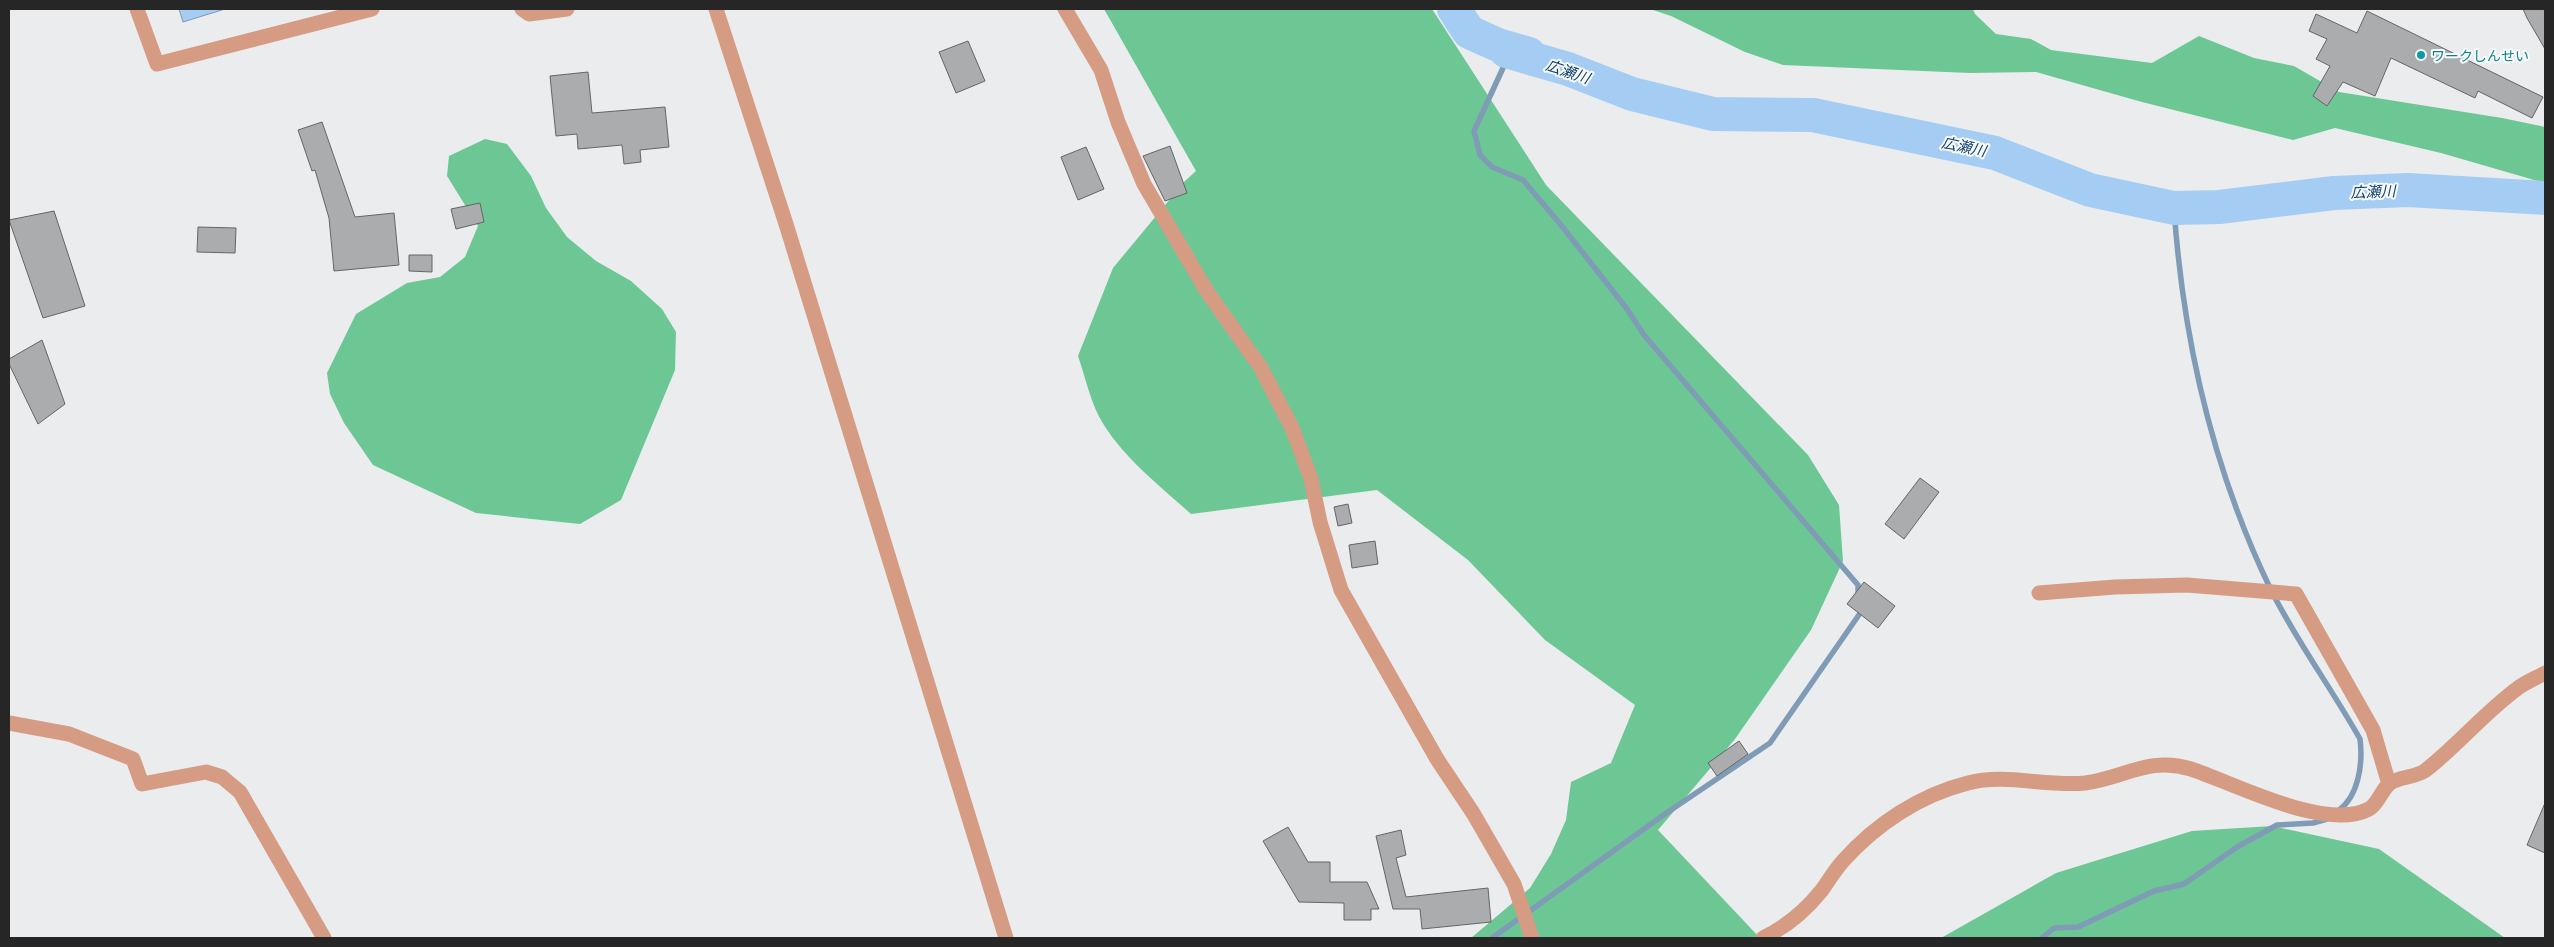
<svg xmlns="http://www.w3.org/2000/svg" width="2554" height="947" font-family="'Noto Sans','Noto Sans JP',sans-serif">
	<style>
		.forest { fill: #6dc794 }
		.water { fill: #a5cdf3; stroke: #7f9bb6 }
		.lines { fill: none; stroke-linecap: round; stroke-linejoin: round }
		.stream { stroke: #7f9bb6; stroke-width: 5.5 }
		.river { stroke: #a5cdf3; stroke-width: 34 }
		.building { fill: #abacae; stroke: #636566 }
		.minor { stroke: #d69b83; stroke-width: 15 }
		.culture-dot { fill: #0f9aa8; stroke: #f7f9fb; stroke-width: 2 }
		.labels { text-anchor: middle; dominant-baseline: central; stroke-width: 4; stroke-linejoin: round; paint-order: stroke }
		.culture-label { font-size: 14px; fill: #0d838f; stroke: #f7f9fb; text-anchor: start }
		.water-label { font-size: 15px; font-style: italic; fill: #11426b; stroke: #f7f9fb }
	</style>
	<rect width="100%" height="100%" fill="#eaecee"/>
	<!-- forest -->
	<path class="forest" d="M1104,9h328l114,176 262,270 31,50 4,56 -32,69 -76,109 -77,91 102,108h-289l59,-50 21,-34 15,-34 5,-38 40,-19 24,-58 -90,-65 -77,-80 -91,-70 -186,24c-33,-30 -78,-64 -96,-106 -7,-17 -11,-35 -17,-52l35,-88 72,-87 11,-10z
		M1650,9h323l2,5 21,20 35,5 20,11 101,13 47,-27 55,22 40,8 45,26 163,26 43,9v56l-104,-30 -106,-25 -42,12 -151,-38 -106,-30 -66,1 -187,-8 -38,-13 -74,-36z
		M485,139l22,5 24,32 15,32 21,29 29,24 35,20 31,28 14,23 -1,38 -54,130 -41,24 -104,-11 -103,-48 -29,-42 -14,-29 -3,-21 29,-59 51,-31 33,-6 25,-20 13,-31 -31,-50 2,-20z
		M2272,826l107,23 126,89h-564l115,-65 136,-42z"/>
	<!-- water -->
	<path class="water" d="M179,9h46l-42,13z"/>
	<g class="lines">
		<!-- stream -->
		<path class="stream" d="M1506,51l-3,17 -29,63 6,24 12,12 31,13 38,45 66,84 17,26 214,250v7l3,1
			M2174,208c9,132 39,262 97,382 26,52 61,99 89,149 3,24 -1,57 -22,72
			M1492,938l170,-122 108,-73 93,-134
			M2042,938l12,-10 24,-1 76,-36 30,-7 53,-37 40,-22 36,-2 14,-4"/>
		<!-- river -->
		<path class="river" d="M1454,9l15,23 29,13 31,9
			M1506,51l62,18 64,25 81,20 100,1 182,38 95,37 84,18 45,-1 115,-14 74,-3 137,8"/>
	</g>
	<!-- building -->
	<path class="building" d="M2523,9h22v40l-18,-31z
		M2367,11l176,86 -11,21 -54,-27 -3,7 -84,-40 -16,38 -32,-14 -16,24 -14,-10 17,-30 -14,-7 11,-20 -18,-8 7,-17 41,19z
		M968,41l17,40 -29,12 -17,-41z
		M588,72l4,41 73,-6 4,40 -29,3 1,12 -17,2 -2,-19 -44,4 -1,-15 -21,2 -6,-60z
		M322,122l33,95 39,-4 5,52 -65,6 -5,-53 -14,-48 -3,1 -14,-41z
		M1170,146l17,47 -22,8 -22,-45z
		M1086,147l18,42 -26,11 -17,-43z
		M480,203l4,19 -28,7 -5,-20z
		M54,211l31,95 -42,12 -34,-98z
		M198,227l38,1 -1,25 -38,-1z
		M409,255h23v17l-23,-1z
		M42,340l23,64 -27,20 -29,-60v-5z
		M1920,478l19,14 -35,47 -19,-15z
		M1348,504l4,19 -14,3 -4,-19z
		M1375,541l3,23 -26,4 -3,-23z
		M1864,582l31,24 -17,22 -31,-24z
		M1739,741l9,13 -31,22 -9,-13z
		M2545,803v50l-18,-8z
		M1288,827l20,35h22v20h37l12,27h-8v11h-27v-17l-45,-1 -36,-61z
		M1401,830l5,25 -10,3 10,39 82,-9 3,34 -69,7 -2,-20h-27l-17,-73z"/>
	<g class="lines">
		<!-- minor -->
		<path class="minor" d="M137,9l20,55 215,-55
			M522,9l7,5 38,-5
			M716,9l70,215 220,714
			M1065,9l36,61 17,52 26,62 62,106 55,78 32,62 18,49 9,43 21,68 96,169 36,54 41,71 18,54
			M2039,593l76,-6 72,-2 109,9 77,136 16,54
			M9,723l60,11 64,25 9,25 64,-12 16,5 18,15 84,146
			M1763,938c23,-11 43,-28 59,-48 7,-10 13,-20 21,-29 33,-37 77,-66 125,-78 38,-10 78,4 117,0 39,-5 64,-27 106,-14 43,14 134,63 178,40 9,-5 12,-18 20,-25 10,-8 27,-6 37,-14 32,-25 59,-58 92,-82 8,-6 18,-10 27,-15"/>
	</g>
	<!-- markers -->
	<circle class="culture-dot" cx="2421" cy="55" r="5"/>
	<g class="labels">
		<!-- culture labels -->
		<g class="culture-label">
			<text x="2431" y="55">ワークしんせい</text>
		</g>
		<!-- water labels -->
		<g class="water-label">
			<text transform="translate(1568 71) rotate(19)">広瀬川</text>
			<text transform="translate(1964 146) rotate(12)">広瀬川</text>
			<text transform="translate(2373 191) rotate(-2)">広瀬川</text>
		</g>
	</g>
	<!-- border -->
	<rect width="2554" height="947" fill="none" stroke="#262627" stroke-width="20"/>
</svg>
